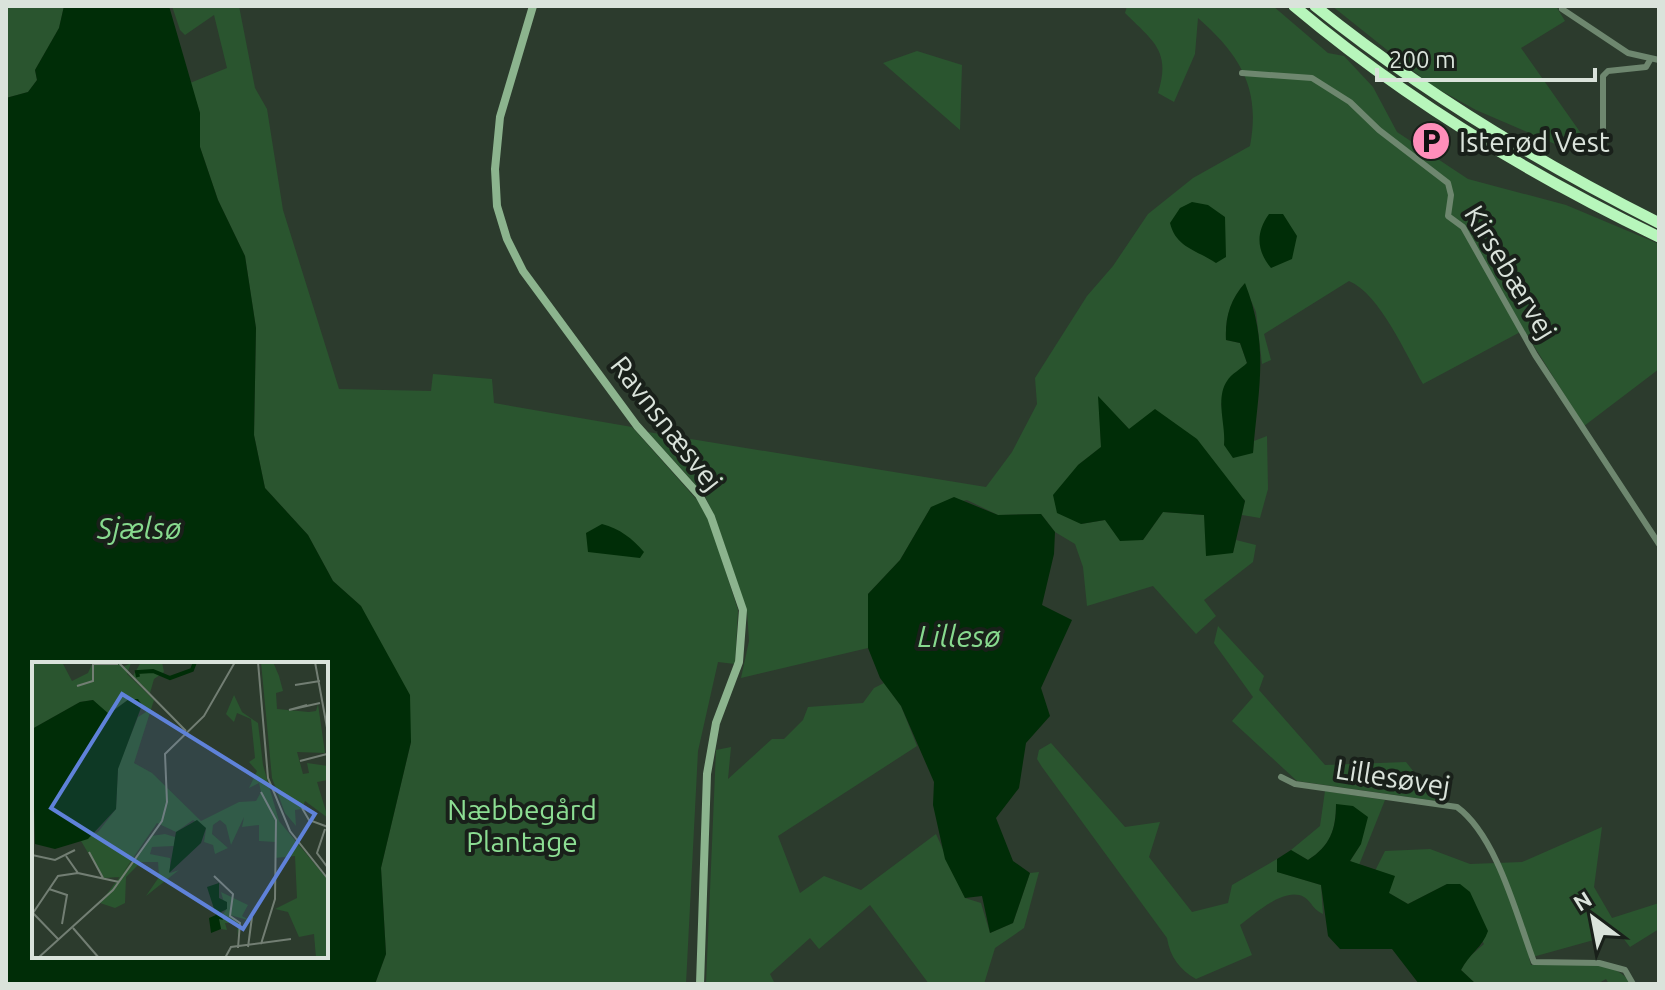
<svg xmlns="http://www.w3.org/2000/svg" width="1665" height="990" font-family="Ubuntu,sans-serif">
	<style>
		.green { fill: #2a552f }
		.water { fill: #002d07; fill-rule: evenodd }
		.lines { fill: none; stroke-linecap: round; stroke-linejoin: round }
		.minor { stroke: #6e876f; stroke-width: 6 }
		.secondary { stroke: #8cb48e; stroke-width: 8 }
		.motorway { stroke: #b7f6bb; stroke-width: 11 }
		.labels { text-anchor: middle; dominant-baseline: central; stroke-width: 8; stroke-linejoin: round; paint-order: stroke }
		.poi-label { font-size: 28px; fill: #dae3db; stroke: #19201a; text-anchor: start }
		.street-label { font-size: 28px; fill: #dae3db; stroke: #19201a }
		.park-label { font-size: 28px; fill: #8cde93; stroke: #19201a }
		.water-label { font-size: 30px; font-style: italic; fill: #87d98e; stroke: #19201a }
		.inset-river { fill: none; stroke: #002d07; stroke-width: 4 }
		.inset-road { fill: none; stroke: #727e73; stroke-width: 2 }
		.view { fill: #5f82d9; fill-opacity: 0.15; stroke: #5f82d9; stroke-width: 4 }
		.inset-edge { fill: none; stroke: #dae3db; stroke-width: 4 }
	</style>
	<rect width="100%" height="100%" fill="#2c3b2d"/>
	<!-- green -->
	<path class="green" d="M6,6h58l-5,22 -24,42 2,10 -9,12 -22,6z
		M172,6h67l16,82 12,21 16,101 56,179 92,2 2,-17 59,5 2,24 138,24 65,73 12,20 29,90 -3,54 -17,-2 -20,89 -12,233h-311l11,-30 -5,-86 30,-126 -50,-136 -28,-25 -25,-46 -43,-47 -11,-53 2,-107 -11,-72 -27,-56 -18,-53v-34l-10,-30 37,-15 -13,-53 -29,20 -5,-5z
		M1127,6h146l55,47 16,3 29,31 24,45 71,47 98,26 93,39v125l-75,57 -60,-96 -101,54c-17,-29 -43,-90 -74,-103l-85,53 7,26 -9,4 -6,-52 -12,-28c-14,17 -19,34 -18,56l14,3 7,20 -26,41 5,24 -2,17 29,8 1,-12 13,-5 1,53 -8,29 -18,-3 3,-15 -116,-71 -30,-31 2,49 -23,18 3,59 24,-4 38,20 20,-28 41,3 29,38 3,-13 20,5 -3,17 -49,38 12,16 -20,18 -43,-48 -66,20 -4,-39 -8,-23 -20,-12 -14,-18 -43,1 -31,-15 -36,7 -31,53 -32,34v54l-127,30 8,-37 -2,-30 -32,-94 -11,-23 -56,-62 338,55 26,-35 25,-48 -2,-26 52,-82 26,-30 35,-52 45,-36 57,-32c11,-58 -10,-91 -52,-128l-3,36 -21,48 -16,-9c13,-42 -4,-51 -33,-80z
		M1332,6h224l9,15 -44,27 71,101 -28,-13 -9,8 -79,-34 -45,-25z
		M917,51l45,14 -2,65 -77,-67z
		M1218,626l46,50 -5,14 66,75 81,-3 23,29 15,11 -147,-21 -65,-60 21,-24 -39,-54z
		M884,683l17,23 16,40 -139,90 22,57 24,-17 37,14 75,-56 29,64 16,5 9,30 23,-10 17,-50 9,-1 -15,56 -29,20 -11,36h-55l-59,-79 -51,44 -9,-11 -40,36 5,10h-69l10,-234 15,-3 -3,32 44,-40h12l19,-19 5,-13 55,-4 11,-15z
		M1051,743l74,84 35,-5 -11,35 43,55 36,-9 4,-18 45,-26 1,13 43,13 2,29c-10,-4 -11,-12 -19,-17 -20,-11 -50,18 -64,28l12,30 -56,24c-16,-9 -26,-22 -29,-41l-125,-171 -5,-8 2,-9z
		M1325,791l60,9 -26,65 -9,-4 11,-17 -25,-40c0,26 -6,42 -28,56l-17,-10 29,-24z
		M1602,827l-8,60 18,31 47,-15v26l-29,18 -11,-14 -90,25 2,7c29,0 84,-9 100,19h-22l-3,-5 -9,5h-121l-15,-14 7,-12 16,-14 -37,-60 -39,20 -19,-11 -14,-22 10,-20 45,-2 40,15 52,-2z"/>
	<!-- water -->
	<path class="water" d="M64,6h105l31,107v34l18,53 27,56 11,72 -2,107 11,53 43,47 25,46 28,25 49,89 1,47 -30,126 5,86 -11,30h-369v-886l22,-6 9,-12 -2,-10 24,-42zM326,664v292h-292v-292z
		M1192,202l16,3 17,12 1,40 -10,6c-19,-13 -40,-15 -46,-40l10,-15z
		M1269,214h14l14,22 -5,23 -21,9c-15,-18 -15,-36 -2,-54z
		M1245,283c25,65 13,105 8,170l-20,5 -9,-13c2,-20 -9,-46 3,-64 4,-7 14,-12 20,-18l-7,-20 -14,-3c-1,-23 4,-40 19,-57z
		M1098,396l31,33 26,-20 42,30 48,62 -12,52 -27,3 -2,-41 -41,-3 -20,28 -23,1 -15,-21 -24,4 -24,-11 -4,-18 25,-30 23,-18z
		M954,497l44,18 43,-1 14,18 -1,22 -12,51 30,15 -31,68 9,28 -24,27 -7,45 -23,30 17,43 17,12 -17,50 -23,10 -8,-37 -17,2 -20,-39 -12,-54 1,-23 -33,-76 -21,-28 -12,-30v-54l32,-34 31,-53z
		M602,524c18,5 30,14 42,28l-4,6 -52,-6 -2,-19z
		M1336,804l17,2 15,11 -7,27 -11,17 45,15 -6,17 19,11 39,-20h13l10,8 18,39c-5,16 -19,23 -27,39l15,14h-57l-27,-35h-52l-12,-13 -7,-51 -44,-13v-13l14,-9 17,10c22,-14 28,-30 28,-56z"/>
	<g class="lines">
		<!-- minor -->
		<path class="minor" d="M1562,9l66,44 31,7
			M1242,73l70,5 38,24 29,28 69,53 3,12 -3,21 15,11 72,128 124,189
			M1603,139v-63l5,-5 38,-4 4,-7
			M1281,777l14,7 162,23c40,29 60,110 77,155l65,1 26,7 8,14"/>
		<!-- secondary -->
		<path class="secondary" d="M533,6l-33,111 -5,52 2,37 10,33 16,32 114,155 62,69 12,22 32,93 -4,52 -23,61 -9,51 -7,210"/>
		<!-- motorway -->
		<path class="motorway" d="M1294,6c112,94 234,168 365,231
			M1315,6c107,86 221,155 344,217"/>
	</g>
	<!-- icons -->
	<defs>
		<symbol id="parking-disc" viewBox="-11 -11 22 22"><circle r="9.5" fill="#ff8eba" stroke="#19201a"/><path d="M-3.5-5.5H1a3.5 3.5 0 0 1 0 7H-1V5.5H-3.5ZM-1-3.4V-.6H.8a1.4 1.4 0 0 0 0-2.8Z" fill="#111"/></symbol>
	</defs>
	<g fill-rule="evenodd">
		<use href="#parking-disc" x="1409" y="119" width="44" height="44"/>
	</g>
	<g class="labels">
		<!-- poi labels -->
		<g class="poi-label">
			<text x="1459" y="141">Isterød Vest</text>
		</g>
		<!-- street labels -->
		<g class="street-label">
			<text transform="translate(1511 272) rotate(59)">Kirsebærvej</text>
			<text transform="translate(667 423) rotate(52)">Ravnsnæsvej</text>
			<text transform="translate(1393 777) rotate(9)">Lillesøvej</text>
		</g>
		<!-- park labels -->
		<g class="park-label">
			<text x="522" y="809">Næbbegård<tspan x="522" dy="32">Plantage</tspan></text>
		</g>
		<!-- water labels -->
		<g class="water-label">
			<text x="139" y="528">Sjælsø</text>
			<text x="959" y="636">Lillesø</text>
		</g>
	</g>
	<!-- overview -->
	<g transform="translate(32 662)">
		<rect width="296" height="296" fill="#2c3b2d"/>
		<path d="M0,0h30l10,19 16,-8 5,-11h25l5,5 8,-4 -4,11 27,26 -20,63 18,10 49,48 38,-19 17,-1 5,-9 -2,-9 -10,5 8,-17 -8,-9 6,-4 -4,-39 -14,-6 -3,9 -8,-8 8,-19 8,17 16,11 5,42 16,56 49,59v78h-12l-2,-24 -15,3 -11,-25 -13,-3 22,-11 -2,-42 -20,2v-16l-16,-1v-16l-17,2 2,-10 -13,28 -5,-20 -6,-5 -7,5 -1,9 16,14 -13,6 -2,-9 -9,-3 2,-13 -13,-9 -17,12 -19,-9 -37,54 -17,1 -22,-37 17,-9 18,-23 2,-42 20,-50 8,-5 -6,-10 -13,-1 -20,13 -14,-14 -13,2 -48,27zM109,0h21l2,10 -10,7 -4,14 -17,-17zM229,0h12l6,14 4,15 -7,2 1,16 32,3 7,-1 2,-7 7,49 -28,-1 6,22 6,-1 -2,-10 21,3v14l-11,2 11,36 -23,-17 -3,8 -7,1 1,16 -11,-13 -13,-35zM133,172l10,3 -1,9 -22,1 -2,7 20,4v15l9,-3 -33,26 13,-19 -1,-15h-17l-15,15 -1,26 -10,5 -15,-5 51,-67zM189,230l27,13 -6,11 9,5 -21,-6 10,9 -2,13 -1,-14h-12l2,7 -6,-1 -2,-10 7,-9z" fill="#2a552f"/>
		<path d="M97,37h9l4,6 -24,64 -2,40 -28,30 -33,10 -20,-5 -3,-115 48,-27 13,-2 16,14zM165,158l9,8 -5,15 -32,30 7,-41zM187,221v15l8,4v7l-6,3 2,8 -4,-1 2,10 -10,4 -2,-15 7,-3 -9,-28z" fill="#002d07"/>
		<path class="inset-river" d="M106,15l-1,-5 16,-1 17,7 22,-8 3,-8"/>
		<path class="inset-road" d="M86,0l68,69M226,0l10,116 22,53 38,48M283,0l13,71M263,23l25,-4M45,24l16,-5v-17h25M275,43l-18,5 31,-7M268,99l27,-7M270,146l7,12 19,7M293,167l-8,24 11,15M57,190l14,26M0,193l23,5 20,-10M34,194l12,17 41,9M182,214l19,18 -3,22 10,7 -2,25M17,227l18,6 -5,29M0,250l26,27M1,251l25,-37 20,-3M41,266l26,30M229,282l14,-45 1,-79 -15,-28M216,285l4,-30M6,296l75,-68 49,-69 5,-19 -2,-48 39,-38 31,-54M193,296l6,-11 60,-8"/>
		<path class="view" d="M90,32l193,120 -72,115 -192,-121z"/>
		<rect width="296" height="296" class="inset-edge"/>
	</g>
	<!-- border -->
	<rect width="1665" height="990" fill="none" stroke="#dae3db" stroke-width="16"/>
	<!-- north arrow -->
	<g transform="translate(1593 918) rotate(328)" stroke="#19201a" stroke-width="6" paint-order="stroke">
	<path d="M0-6L14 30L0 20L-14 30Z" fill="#dae3db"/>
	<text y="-12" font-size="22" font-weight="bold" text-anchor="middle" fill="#dae3db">N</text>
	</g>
	<!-- scale -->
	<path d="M1377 68v12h218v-12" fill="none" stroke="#dae3db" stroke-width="4"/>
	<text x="1389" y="68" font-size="24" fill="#dae3db" stroke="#19201a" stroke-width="6" paint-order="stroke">200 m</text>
</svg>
